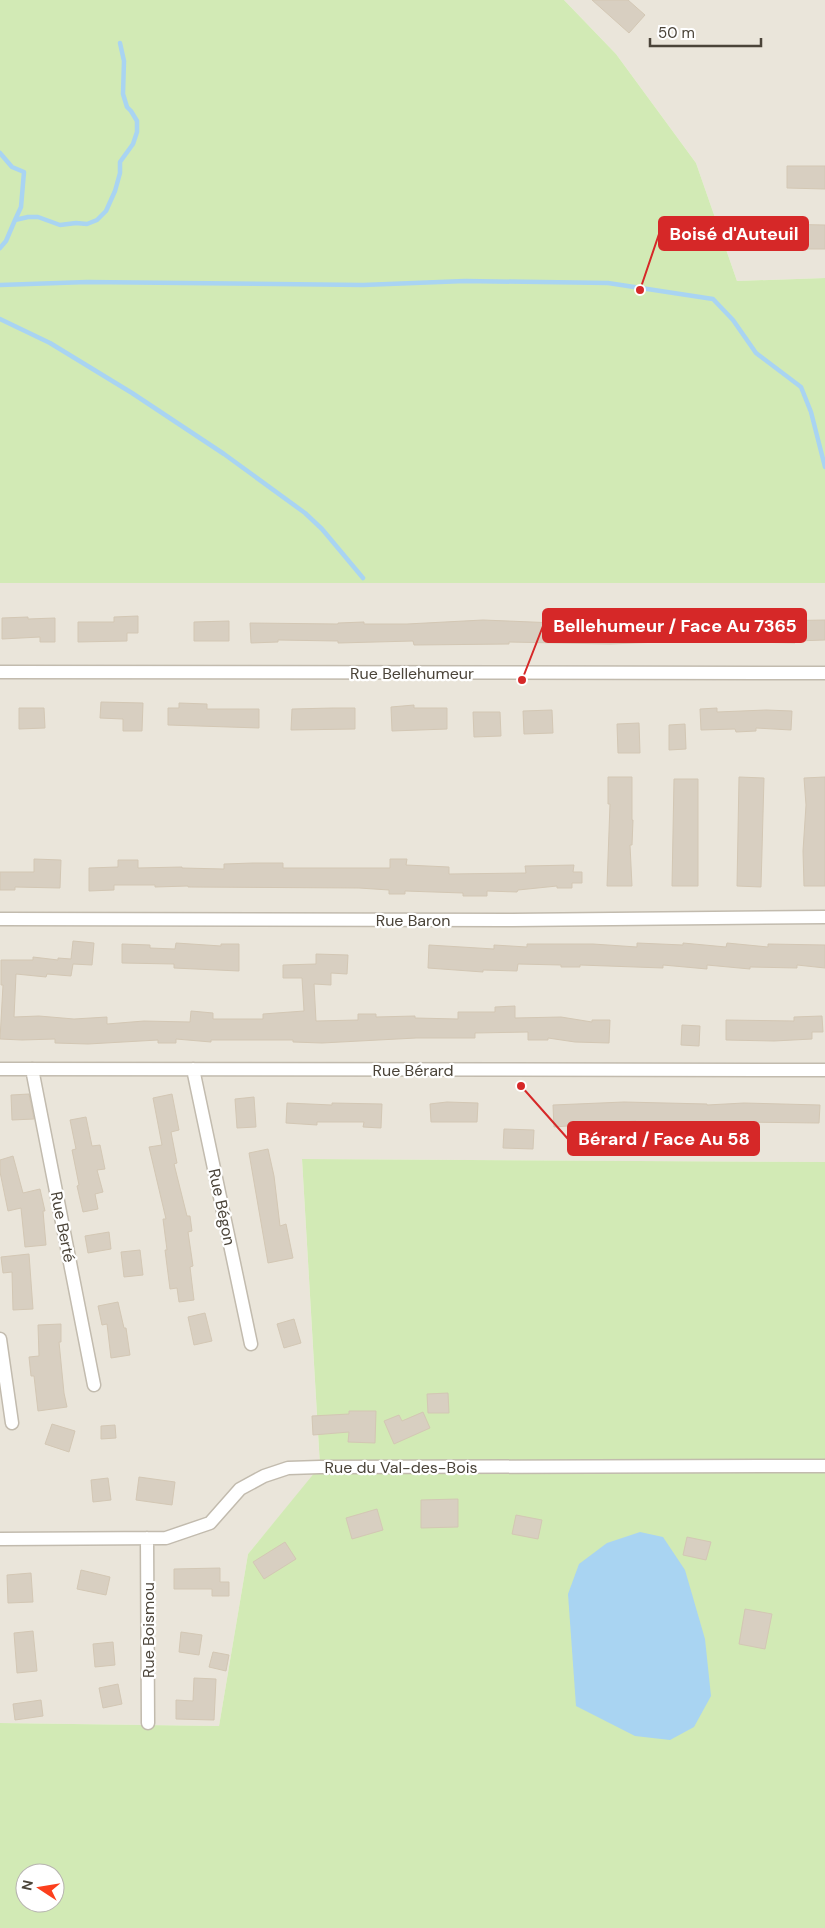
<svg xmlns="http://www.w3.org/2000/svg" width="825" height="1928" font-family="'DM Sans',sans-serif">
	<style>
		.residential { fill: #eae5da }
		.green { fill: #d2eab5; fill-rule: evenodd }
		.water { fill: #a9d4f2 }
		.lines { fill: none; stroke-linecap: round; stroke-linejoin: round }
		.stream { stroke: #a9d4f2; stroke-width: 4.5 }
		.building { fill: #d8cfc1; stroke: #d3c7b4 }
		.minor-casing { stroke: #c2bbae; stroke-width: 15 }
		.minor { stroke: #fff; stroke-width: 12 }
		.labels { text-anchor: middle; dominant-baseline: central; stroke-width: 4.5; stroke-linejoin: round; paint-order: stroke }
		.street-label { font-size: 16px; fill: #4b4439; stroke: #fff }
		.leader { fill: none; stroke: #d62828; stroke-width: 2 }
		.callout-dot { fill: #d62828; stroke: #fff; stroke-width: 2 }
		.callout { fill: #d62828; stroke: #d62828; stroke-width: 2 }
		.callout-label { font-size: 18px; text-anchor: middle; font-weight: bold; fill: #fff }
	</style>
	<rect width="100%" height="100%" fill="#f6f3ec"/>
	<!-- residential -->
	<path class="residential" d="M564,0h261v278l-88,3 -41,-118 -80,-109z
		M0,583h825v579l-523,-3 18,308 -72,87 -29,172 -219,-3z"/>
	<!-- green -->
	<path class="green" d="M0,0h564l52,54 80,109 41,118 88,-3v305h-825z
		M302,1159l523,3v766h-825v-205l219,3 29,-172 72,-88zM25,1873h30v30h-30z"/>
	<!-- water -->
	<path class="water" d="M640,1532l23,5 22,33 20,69 6,57 -17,31 -24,13 -35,-4 -59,-30 -8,-112 11,-30 28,-21z"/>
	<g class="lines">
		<!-- stream -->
		<path class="stream" d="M0,153l12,14 12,5 -3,35 -6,13
			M0,248l6,-7 9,-21 13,-3h10l22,8 16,-2 11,1 10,-4 9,-9 9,-20 5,-18v-11l13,-18 4,-12v-11l-6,-10 -4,-4 -4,-13 1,-33 -4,-18
			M0,285l87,-3 276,3 102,-4 143,2 105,16 20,21 23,33 45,34 10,25 14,55
			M0,319l50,24 82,50 92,61 81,59 17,16 41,49"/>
	</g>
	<!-- building -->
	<path class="building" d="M592,0h36l17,15 -16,18z
		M787,166h38v23l-38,-1z
		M775,224l50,1v24h-50z
		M628,614h12v4l33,-2 1,9 96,-1v-3l55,-1v20l-30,1v2l-92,-2v1h-18v-1l-75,3 -101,-2v2l-95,1 -1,-4 -75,2v-2l-60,-1v2l-27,1 -1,-20 88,1v-1l26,-1v2h43l76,-4 73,3 35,-2 38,1z
		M138,616v17h-11v8l-49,1v-20h36v-5z
		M28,617v2l27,-1v24h-15v-5l-38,2v-21z
		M229,621v20h-35v-19z
		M101,702l42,1 -1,28h-19v-12l-23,-1z
		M179,703l28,1v5h52v19l-91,-3v-17h11z
		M414,705v3h33v21l-55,2 -1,-24z
		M19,708h25l1,20 -26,1z
		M333,708h22v21l-64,1 1,-21z
		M717,708v4l49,-2 26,1 -1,19 -35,-2v3l-20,1 -1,-3 -34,1 -1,-21z
		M552,710l1,23 -29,1 -1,-23z
		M473,712h27l1,24 -27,1z
		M639,723l1,30h-22l-1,-29z
		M685,724l1,25 -17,1v-25z
		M608,777h24v43h1l-1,25h-2l2,41h-25l3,-82h-2z
		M739,777l25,1 -3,109 -24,-1z
		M825,777v109h-21l-1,-35 3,-46 -2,-27z
		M674,779h24v107h-26z
		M34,859l27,1 -1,28 -45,-1v3h-15v-18h34z
		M390,859h17l-1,6 43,2v7l77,-1 -1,-7 49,-1 -1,7h9v11h-10v5h-15v-2l-39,4 -1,2 -30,-1v5h-24v-3l-58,-2v3h-16v-4l-30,-2 -171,-1v-1l-33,1v-2h-41v5l-25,1v-23l29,-1v-7h20v8l44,-1v1l42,1v-5l29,-1h30v5h107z
		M73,941l21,2 -2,22 -19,-1 -2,12 -24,-2 -1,3 -30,-3 -2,43 25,-1 35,3 33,-2v7l37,-3 46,1 1,-11 22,2v6h50v-5l41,-3 -2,-33h-19v-13l33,-1v-10l32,1 -1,19 -16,-1v12l-17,-1 2,37 42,-1v-6h18v3l39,-1v2l43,1v-7h37v-5l20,-1v12l46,-1 31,5v-2h18l-1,23 -34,-1 -27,-4v2h-20v-8l-53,1v5h-59l-94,5 -29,-1v-2h-82v2l-35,-3v4h-18v-3l-70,4 -33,-1v-4l-33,1 -22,-1 3,-54h-2v-25h32v-3l25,3v-2l13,1z
		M176,943l45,3v-2h18v27l-65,-3v-4l-52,-1v-19l28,1v3l25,1z
		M637,943l46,2v-2l43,4 1,-4 41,4v-3l57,1v23l-28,-3v3l-47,-1v2l-43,-4v4l-44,-4v3l-83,-3v2h-19v-2l-43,-1 -1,7 -34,-1v2l-55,-4 1,-23 65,4v-4l33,2v-3h66l44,3z
		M822,1016l1,16h-11v7l-38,2 -48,-1v-20l68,1v-4z
		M682,1025l18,1 -1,20 -18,-1z
		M29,1094l5,25 -22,1 -1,-25z
		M172,1094l7,36 -8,2 6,31 -3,1 13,52h3l2,15 -4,1 5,34 -3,1 4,33 -15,2 -2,-14 -7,1 -5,-39h2l-4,-31h3l-17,-72 13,-2 -9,-47z
		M254,1097l2,30 -19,1 -2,-29z
		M447,1102l31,1 -1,19h-46l-1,-18z
		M624,1102l83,2v1l37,-2 76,2 -1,18 -81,-1v3l-22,1v-3h-80v-2l-82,6 -1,-22z
		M287,1103l45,2v-2l50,1 -1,24 -18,-1 1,-5h-47v3l-31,-2z
		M86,1117l6,29 8,-1 5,24 -8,1 6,22 -8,2 3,15 -15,3 -6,-26 2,-1 -7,-35 4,-1 -6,-29z
		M504,1129l30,1 -1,19 -30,-1z
		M268,1149l6,27 6,50 6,-2 7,34 -25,5 -19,-110z
		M13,1156l10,37 17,-4 5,22h-2l3,34 -21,2 -4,-39 -13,3 -8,-39v-12z
		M109,1232l2,17 -23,4 -3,-17z
		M140,1250l3,25 -19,2 -3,-25z
		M29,1254l4,55 -20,1 -1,-38 -9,1 -2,-16z
		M118,1302l6,26h2l4,27 -19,3 -4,-34 -5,1 -4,-19z
		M205,1313l7,28 -18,4 -6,-28z
		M294,1319l7,24 -17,5 -7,-24z
		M61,1324v18h-2l5,51 3,14 -29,4 -4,-35h-3l-2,-19 10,-1 -1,-31z
		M448,1393l1,20h-21l-1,-19z
		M349,1411h27l-1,32 -27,-1 1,-10 -36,3 -1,-19 37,-2z
		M423,1412l7,16 -36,16 -10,-23 15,-6 3,6z
		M52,1424l23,7 -6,21 -24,-8z
		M115,1425l1,13 -15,1v-13z
		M139,1477l36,5 -3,23 -36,-5z
		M108,1478l3,22 -18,2 -2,-22z
		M458,1499v28l-37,1v-28z
		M377,1509l6,21 -31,9 -6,-21z
		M516,1515l26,5 -4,19 -26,-5z
		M687,1537l24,5 -5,18 -23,-5z
		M285,1542l11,17 -32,20 -11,-17z
		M220,1568v14h9v14h-17v-7h-38v-20z
		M81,1570l29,7 -4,18 -29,-6z
		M31,1573l2,29 -25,1 -1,-28z
		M745,1609l27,5 -7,35 -26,-5z
		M33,1631l4,40 -20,2 -3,-40z
		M181,1632l21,3 -3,20 -20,-3z
		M113,1642l2,23 -20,2 -2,-23z
		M213,1652l16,3 -3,16 -17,-4z
		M194,1678l22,1 -2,41 -38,-1v-19l17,1z
		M118,1684l4,20 -19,4 -4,-20z
		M41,1700l2,16 -28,4 -2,-16z"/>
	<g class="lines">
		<defs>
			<path id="minor" d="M0,672l825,1
				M0,919l512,1 313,-3
				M0,1069l825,1
				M32,1069l62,316
				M193,1069l58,275
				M0,1339l12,84
				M147,1538l1,185
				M0,1539l166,-1 44,-15 30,-34 24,-13 24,-8 32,-1 505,-1"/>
		</defs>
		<!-- minor casing -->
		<use href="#minor" class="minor-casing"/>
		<!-- minor -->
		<use href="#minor" class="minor"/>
	</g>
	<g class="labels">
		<!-- street labels -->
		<g class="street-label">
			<text x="412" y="673">Rue Bellehumeur</text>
			<text x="413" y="920">Rue Baron</text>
			<text x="413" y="1070">Rue Bérard</text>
			<text transform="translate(222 1207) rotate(78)">Rue Bégon</text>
			<text transform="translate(63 1227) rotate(79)">Rue Berté</text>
			<text x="401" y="1467">Rue du Val-des-Bois</text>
			<text transform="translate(148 1630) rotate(-90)">Rue Boismou</text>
		</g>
	</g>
	<!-- callouts -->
	<path class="leader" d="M640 290L659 234M522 680L543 626M521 1086L568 1139"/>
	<g class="callout-dot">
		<circle cx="640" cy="290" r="5"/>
		<circle cx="522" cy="680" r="5"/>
		<circle cx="521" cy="1086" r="5"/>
	</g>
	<g class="callout">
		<rect x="659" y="217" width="149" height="33" rx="5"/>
		<rect x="543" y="609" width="263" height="33" rx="5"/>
		<rect x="568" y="1122" width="191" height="33" rx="5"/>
	</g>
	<g class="callout-label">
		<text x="734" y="240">Boisé d'Auteuil</text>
		<text x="675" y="632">Bellehumeur / Face Au 7365</text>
		<text x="664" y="1145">Bérard / Face Au 58</text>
	</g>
	<!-- north arrow -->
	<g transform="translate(40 1888) rotate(282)"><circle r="24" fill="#ffffff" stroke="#b7b4b0"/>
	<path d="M0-4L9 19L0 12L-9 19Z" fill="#fc3f1d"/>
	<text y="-8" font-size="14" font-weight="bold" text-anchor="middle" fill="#4b4439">N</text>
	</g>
	<!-- scale -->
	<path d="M650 38v8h111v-8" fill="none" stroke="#4b4439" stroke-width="2.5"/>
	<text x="658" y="38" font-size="15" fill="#4b4439" stroke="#ffffff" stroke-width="4" paint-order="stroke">50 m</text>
</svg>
